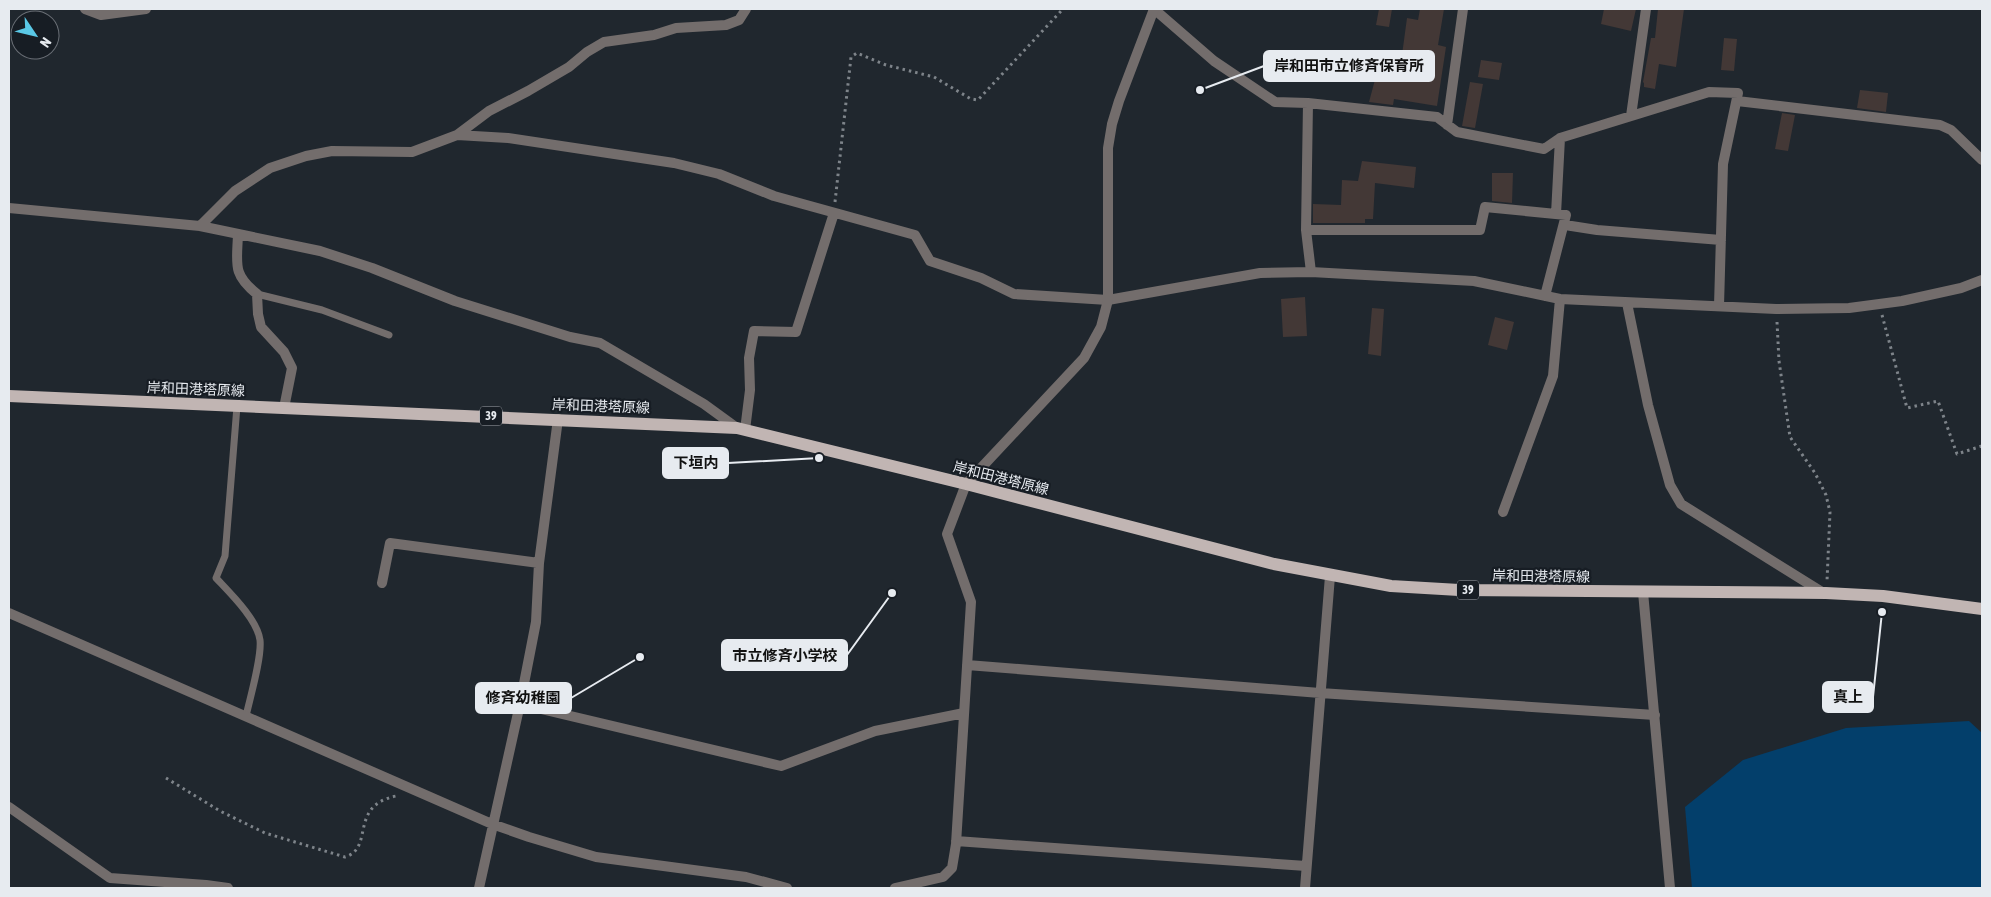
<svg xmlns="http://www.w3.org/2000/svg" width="1991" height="897" font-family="'Asap Condensed','Noto Sans JP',sans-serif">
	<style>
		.water { fill: #033f6b }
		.building { fill: #433836 }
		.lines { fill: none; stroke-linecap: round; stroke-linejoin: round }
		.path { stroke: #7e848a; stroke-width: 3; stroke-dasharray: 2.5 4; stroke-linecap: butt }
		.service { stroke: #736d6c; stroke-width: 7 }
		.minor { stroke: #736d6c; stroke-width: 10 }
		.tertiary { stroke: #736d6c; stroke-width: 10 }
		.primary { stroke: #c1b5b3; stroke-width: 12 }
		.labels { text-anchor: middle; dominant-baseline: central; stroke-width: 4.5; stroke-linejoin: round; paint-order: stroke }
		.shield { fill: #171d24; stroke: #a9adb3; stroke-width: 1 }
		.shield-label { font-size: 12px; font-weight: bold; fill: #e7ebf0 }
		.street-label { font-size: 14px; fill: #e7ebf0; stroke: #171d24 }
		.leader { fill: none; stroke: #e7ebf0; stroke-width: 2 }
		.callout-dot { fill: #e7ebf0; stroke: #171d24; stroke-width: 2 }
		.callout { fill: #e7ebf0; stroke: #e7ebf0; stroke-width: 2 }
		.callout-label { font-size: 15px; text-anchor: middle; font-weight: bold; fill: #111 }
	</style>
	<rect width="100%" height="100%" fill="#20272e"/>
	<!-- water -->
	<path class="water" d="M1969,721l13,12v155h-290l-7,-81 58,-47 103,-32z"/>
	<!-- building -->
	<path class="building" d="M1379,9h13l-3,18 -13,-2z
		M1420,9h24l-6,36 8,2 -9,59 -43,-7 -1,6 -24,-3 7,-26 -5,-1 3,-23 28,3 5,-37 11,2z
		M1604,9h32l-5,22 -30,-7z
		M1658,9h26l-8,58 -17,-3 -4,25 -11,-2v-4l-1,-1 8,-44h4z
		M1724,38l13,1 -3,32 -13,-1z
		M1481,60l21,3 -3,17 -21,-3z
		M1470,82l13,2 -8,44 -13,-2z
		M1860,90l28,3 -2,19 -29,-4z
		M1782,113l13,2 -7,36 -13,-2z
		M1362,161l54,6 -2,21 -39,-5 -2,36h-8v4h-52v-19l28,1 1,-25 16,1z
		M1492,173h21l-1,30 -20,-2z
		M1305,297l2,39 -24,1 -2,-38z
		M1372,308l12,1 -3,47 -13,-2z
		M1495,317l19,5 -7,28 -19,-5z"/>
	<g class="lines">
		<!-- path -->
		<path class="path" d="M835,202l16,-145 6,-4 29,12 48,12 37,22 7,1 85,-91
			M1882,315l25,93 31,-7 19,53 25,-8
			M1777,322l2,39 11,76 25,36 11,22 4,17 -3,69
			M166,778l54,33 45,22 80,24c30,-9 3,-51 51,-61"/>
		<!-- service -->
		<path class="service" d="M257,294l65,16 67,25
			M237,406l-12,150 -9,22c14,15 41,41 44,62 2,17 -10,58 -14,76"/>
		<!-- minor -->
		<path class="minor" d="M85,9l16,6 45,-6
			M1154,9l60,52 61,41 33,1 129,14 20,15 87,17 16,-11 149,-46 29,1 -15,71 -4,142
			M1737,101l203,24 11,5 31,30
			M1308,103l-2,127 5,42
			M1631,116l15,-107
			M1447,125l16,-116
			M457,135l32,-24 39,-20 41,-24 18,-15 17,-10 50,-7 22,-7 50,-3 13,-5 7,-11
			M9,208l191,18 120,25 52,17 83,33 115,36 30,6 104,61 33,24
			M1556,214l4,-76
			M1565,225l32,5 124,10
			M200,226l35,-35 35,-23 36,-12 26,-5 80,1 45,-17 51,3 166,25 45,11 55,22 141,39 15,26 51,17 33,16 94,6 152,-27 51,-1 163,9 86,18 216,10 73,-1 53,-7 59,-13 21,-8
			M1306,230h174l5,-23 81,8 -21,81
			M238,234c-1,30 -6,40 19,60l1,20 3,13 23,25 8,16 -8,40
			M1627,303l21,102 22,80 11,19 141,88
			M745,430l5,-40 -1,-32 5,-27 42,1 38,-119
			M1503,512l50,-136 7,-77
			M382,583l8,-40 149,20
			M9,613l483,211 37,13 67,20 150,20 41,11
			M967,665l353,28 335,22
			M520,704l261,62 94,-35 89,-18
			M9,807l101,71 96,7 22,3
			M956,841l350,25
			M479,888l41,-184 16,-82 3,-59 19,-144
			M895,888l48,-11 9,-9 4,-24 15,-242 -24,-68 19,-50
			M1305,888l25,-312"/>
		<!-- tertiary -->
		<path class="tertiary" d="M966,484l118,-126 17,-31 7,-27v-152l4,-24 7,-23 35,-92
			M1643,592l27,296"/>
		<!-- primary -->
		<path class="primary" d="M9,396l728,32 229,56 308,80 117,22 68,4 367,3 57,3 99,13"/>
	</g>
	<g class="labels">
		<!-- shield labels -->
		<g class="shield">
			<rect x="480" y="406.5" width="22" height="19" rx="4"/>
			<rect x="1457" y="580.5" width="22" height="19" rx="4"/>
		</g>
		<g class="shield-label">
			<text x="491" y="416">39</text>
			<text x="1468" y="590">39</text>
		</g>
		<!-- street labels -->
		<g class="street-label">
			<text transform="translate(196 389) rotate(2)">岸和田港塔原線</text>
			<text transform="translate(601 406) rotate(2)">岸和田港塔原線</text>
			<text transform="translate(1001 478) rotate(14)">岸和田港塔原線</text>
			<text transform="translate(1541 576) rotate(1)">岸和田港塔原線</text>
		</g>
	</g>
	<!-- callouts -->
	<path class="leader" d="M1200 90L1264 66M819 458L728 463M892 593L847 655M1882 612L1873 697M640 657L571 698"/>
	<g class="callout-dot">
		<circle cx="1200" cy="90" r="5"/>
		<circle cx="819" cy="458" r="5"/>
		<circle cx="892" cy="593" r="5"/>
		<circle cx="1882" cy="612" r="5"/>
		<circle cx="640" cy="657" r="5"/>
	</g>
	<g class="callout">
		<rect x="1264" y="51" width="170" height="30" rx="5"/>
		<rect x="663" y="448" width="65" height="30" rx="5"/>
		<rect x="722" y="640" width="125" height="30" rx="5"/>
		<rect x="1823" y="682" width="50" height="30" rx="5"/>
		<rect x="476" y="683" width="95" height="30" rx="5"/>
	</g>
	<g class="callout-label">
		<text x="1349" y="71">岸和田市立修斉保育所</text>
		<text x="696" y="468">下垣内</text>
		<text x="785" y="661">市立修斉小学校</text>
		<text x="1848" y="702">真上</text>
		<text x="523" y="703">修斉幼稚園</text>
	</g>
	<!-- border -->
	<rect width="1991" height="897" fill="none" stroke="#e7ebf0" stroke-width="20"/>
	<!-- north arrow -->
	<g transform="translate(35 35) rotate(125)"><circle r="24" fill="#171d24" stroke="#6a6f76"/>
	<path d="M0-4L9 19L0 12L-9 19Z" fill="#5ac8e6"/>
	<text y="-8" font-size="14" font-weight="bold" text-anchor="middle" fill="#e7ebf0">N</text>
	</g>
</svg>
